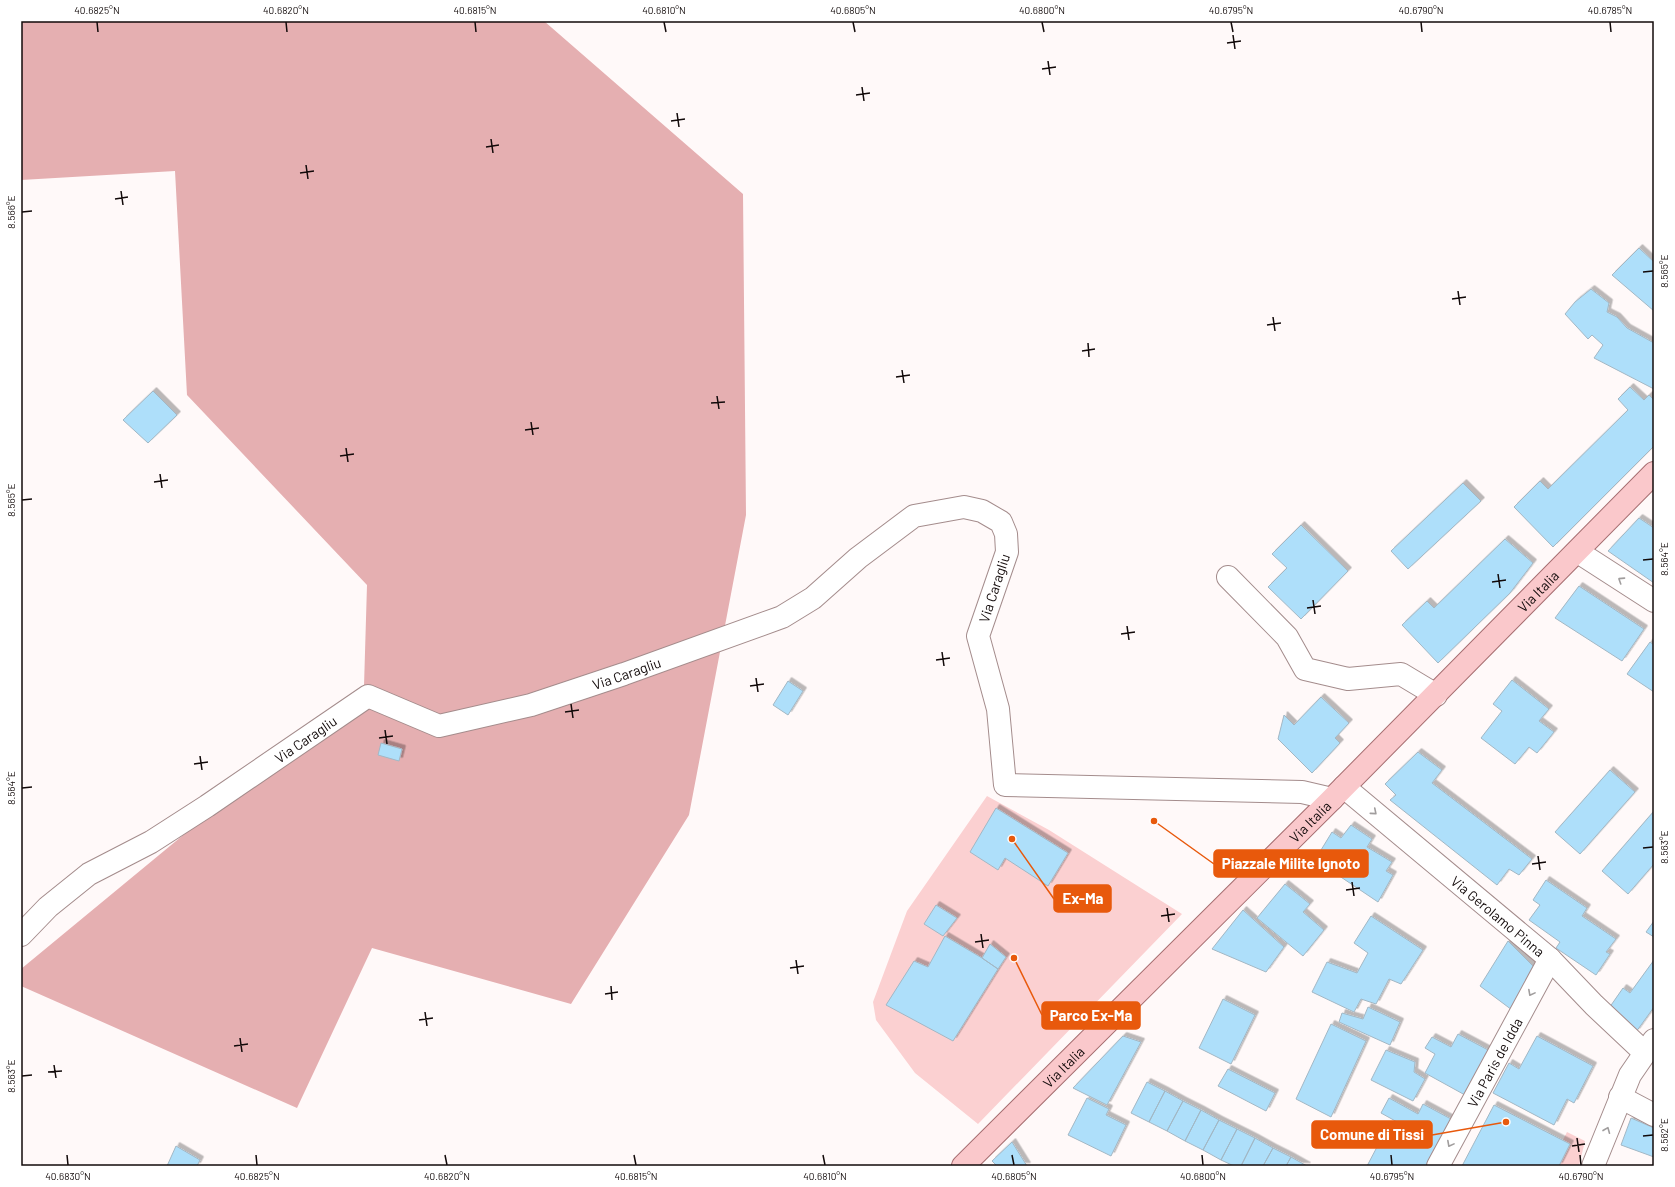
<svg xmlns="http://www.w3.org/2000/svg" width="1675" height="1187" font-family="Barlow,sans-serif">
	<style>
		.green { fill: #fbd0d1 }
		.forest { fill: #e5afb1 }
		.building { fill: #aedffa; stroke: #a2b7c4; filter: url(#shadow) }
		.lines { fill: none; stroke-linecap: round; stroke-linejoin: round }
		.minor-casing { stroke: #a48c8c; stroke-width: 24 }
		.major-casing { stroke: #a66e71; stroke-width: 24 }
		.minor { stroke: #fff; stroke-width: 22 }
		.major { stroke: #fac8cb; stroke-width: 22 }
		.oneway { stroke: #a09d9d }
		.ticks { fill: none; stroke: #120a0a; stroke-width: 1.5 }
		.labels { text-anchor: middle; dominant-baseline: central; stroke-width: 3; stroke-linejoin: round; paint-order: stroke }
		.street-label { font-size: 14px; fill: #120a0a; stroke: #fff }
		.leader { fill: none; stroke: #e8590c; stroke-width: 1.5 }
		.callout-dot { fill: #e8590c; stroke: #fff; stroke-width: 1.5 }
		.callout { fill: #e8590c; stroke: #e8590c; stroke-width: 1.5 }
		.callout-label { font-size: 15px; text-anchor: middle; font-weight: bold; fill: #fff }
		.neatline { fill: none; stroke: #120a0a; stroke-width: 1.5 }
		.ticks-label { font-size: 10px; text-anchor: middle; fill: #120a0a }
	</style>
	<defs>
		<filter id="shadow"><feDropShadow dx="3.5" dy="-3.5" stdDeviation="0" flood-color="#0004"/></filter>
	</defs>
	<rect width="100%" height="100%" fill="#fff9f9"/>
	<!-- green -->
	<path class="green" d="M987,796l62,34 133,84 -204,210 -63,-51 -39,-53 -3,-18 34,-91z
		M1567,1132l18,9 -6,25h-20l11,-22 -7,-4z"/>
	<!-- forest -->
	<path class="forest" d="M21,21h523l199,173 3,321 -57,300 -118,189 -199,-56 -75,160 -276,-122v-17l343,-283 3,-101 -180,-190 -12,-224 -154,9z"/>
	<!-- building -->
	<path class="building" d="M1639,248l15,14v49l-42,-36z
		M1591,289l18,14 -2,9 10,5 10,11 27,15v46l-60,-31 9,-13 -11,-10 -4,4 -23,-25 10,-12z
		M1630,387l14,13 5,-5 5,5v46l-101,101 -39,-40 26,-26 8,8 80,-79 -10,-11z
		M153,391l24,24 -29,28 -25,-23z
		M1463,483l18,18 -73,68 -17,-18z
		M1639,518l15,10v55l-46,-32z
		M1301,525l47,46 -47,48 -33,-32 19,-19 -15,-14z
		M1505,539l28,24 -23,30 -72,70 -36,-38 25,-24 7,7z
		M1579,586l65,43 -22,32 -67,-43z
		M1650,642l4,3v47l-27,-18z
		M1512,680l37,29 -10,12 15,11 -17,21 -8,-6 -14,17 -34,-26 21,-27 -9,-7z
		M788,681l15,10 -15,24 -15,-10z
		M1321,697l28,26 -14,15 5,5 -28,30 -34,-34 6,-24 10,10z
		M381,743l21,6 -3,12 -21,-6z
		M1418,752l24,18 -10,13 100,76 -13,16 -10,-6 -12,16 -107,-85 6,-5 -11,-11z
		M1610,770l25,22 -55,62 -25,-22z
		M996,808l72,45 -20,33 -43,-28 -7,12 -28,-18z
		M1654,811v53l-26,30 -26,-23z
		M1351,825l21,14 -5,8 25,15 -6,9 7,4 -15,27 -58,-39 7,-8 -6,-5 11,-18 9,6z
		M1546,880l41,28 -5,8 34,23 -10,13 4,2 -14,21 -40,-27 4,-6 -31,-22 11,-15 -7,-5z
		M1285,884l25,20 -7,8 21,18 -21,26 -46,-38z
		M936,905l21,13 -14,18 -19,-12z
		M1243,910l41,37 -18,25 -54,-23z
		M1371,916l52,34 -22,34 -12,-5 -13,25 -15,-5 -7,13 -42,-20 15,-30 30,11 11,-20 -14,-10z
		M1654,921v16l-8,-5z
		M945,936l37,22 16,11 -45,72 -67,-36 28,-44 14,6z
		M1508,941l28,28 -24,41 -32,-24z
		M990,944l16,13 -8,12 -16,-11z
		M1654,960v47l-18,25 -29,-21 16,-23 7,5z
		M1223,999l32,16 -24,49 -32,-16z
		M1368,1007l32,15 -10,23 -51,-23 3,-9 21,6z
		M1331,1024l35,17 -35,76 -35,-18z
		M1458,1034l32,17 -25,44 -40,-22 10,-19 -10,-6 7,-11 19,10z
		M1123,1036l18,6 -34,63 -34,-17z
		M1537,1036l56,30 -19,37 -7,-4 -13,26 -61,-32 16,-30 10,6z
		M1386,1050l29,12 -1,10 11,7 -12,22 -42,-21z
		M1228,1069l47,24 -9,18 -48,-25z
		M1147,1082l18,9 -16,31 -18,-9z
		M1165,1091l18,10 -16,30 -18,-9z
		M1087,1098l22,11 -3,6 20,10 -15,31 -43,-21z
		M1389,1098l29,16 5,-10 28,15 -24,47h-60l20,-38 16,9 5,-9 -27,-15z
		M1183,1101l18,9 -16,31 -18,-10z
		M1494,1105l76,39 -11,22h-97z
		M1201,1110l18,10 -16,30 -18,-9z
		M1631,1118l23,10v29l-33,-12z
		M1219,1120l18,9 -16,31 -18,-10z
		M1237,1129l18,9 -14,28h-7l-13,-6z
		M1255,1138l18,10 -10,18h-22z
		M1012,1142l15,24h-30l-5,-5z
		M176,1146l24,14 -3,6h-30z
		M1273,1148l18,9 -5,9h-23z
		M1291,1157l16,9h-21z"/>
	<g class="lines">
		<defs>
			<g id="minor">
				<path d="M1578,552l76,49"/>
				<path d="M1228,577l59,60 18,32 43,10 53,-5 35,21"/>
				<path id="s1" d="M1344,787l206,172 44,46 51,48"/>
				<path id="s2" d="M21,935l27,-28 41,-33 62,-32 56,-36 161,-110 71,30 92,-21 93,-31 158,-57 31,-19 45,-40 56,-42 50,-9 18,4 19,11 5,12 1,18 -29,84 20,73 7,76 297,7 30,7"/>
				<path d="M1620,1097l34,18"/>
				<path id="s3" d="M1438,1166l112,-207"/>
				<path d="M1593,1166l37,-91 24,-35"/>
			</g>
			<g id="major">
				<path id="s4" d="M963,1166l369,-367 322,-326"/>
			</g>
		</defs>
		<!-- minor casing -->
		<use href="#minor" class="minor-casing"/>
		<!-- major casing -->
		<use href="#major" class="major-casing"/>
		<!-- minor -->
		<use href="#minor" class="minor"/>
		<!-- major -->
		<use href="#major" class="major"/>
	</g>
	<!-- one-way arrows -->
	<defs><path id="oneway-chevron" d="M-2-3.5L2.5 0L-2 3.5" fill="none" stroke-width="1.6" stroke-linecap="round" stroke-linejoin="round"/></defs>
	<g class="oneway">
		<use href="#oneway-chevron" transform="translate(1621 580) rotate(-147)"/>
		<use href="#oneway-chevron" transform="translate(1374 812) rotate(40)"/>
		<use href="#oneway-chevron" transform="translate(1531 993) rotate(118)"/>
		<use href="#oneway-chevron" transform="translate(1607 1130) rotate(-68)"/>
		<use href="#oneway-chevron" transform="translate(1450 1144) rotate(118)"/>
	</g>
	<!-- ticks -->
	<path class="ticks" d="M97,22l1,10M286,22l1,10M475,22l1,10M664,22l2,10M853,22l2,10M1042,22l2,10M1231,22l2,10M1421,22l1,10M1610,22l1,10M1233,35l2,14M1227,43l14,-2M1048,61l2,14M1042,69l14,-2M862,87l2,14M856,95l14,-2M677,113l2,14M671,121l14,-2M491,139l2,14M486,147l13,-2M306,165l2,14M300,173l14,-2M121,191l2,14M115,199l13,-2M22,212l10,-1M1643,272l10,-1M1458,291l2,14M1452,299l14,-2M1273,317l2,14M1267,325l14,-2M1088,343l1,14M1082,351l13,-2M902,370l2,13M896,377l14,-2M717,396l2,13M711,403l14,-1M531,422l2,13M525,430l14,-2M346,448l2,14M340,456l14,-2M160,474l2,14M154,482l14,-2M22,500l10,-1M1643,560l10,-1M1498,574l2,14M1492,582l14,-2M1313,600l2,14M1307,608l14,-2M1127,626l2,14M1121,634l14,-2M942,652l2,14M936,660l14,-2M756,678l2,14M750,686l14,-2M571,704l2,14M565,712l14,-2M385,730l2,14M379,738l14,-2M200,756l2,14M194,764l14,-2M22,788l10,-1M1643,848l10,-1M1538,856l2,14M1532,864l14,-2M1352,882l2,14M1346,890l14,-2M1167,908l2,14M1161,916l14,-2M981,934l2,14M975,942l14,-2M796,960l2,14M790,968l14,-2M611,986l1,14M605,994l13,-2M425,1012l2,14M419,1020l14,-2M240,1038l2,14M234,1046l14,-2M54,1065l2,13M48,1072l14,-1M22,1076l10,-1M1643,1136l10,-1M1577,1138l2,14M1572,1146l13,-2M67,1155l1,10M256,1155l1,10M445,1155l2,10M634,1155l2,10M823,1155l2,10M1012,1155l2,10M1202,1155l1,10M1391,1155l1,10M1580,1155l1,10"/>
	<g class="labels">
		<!-- street labels -->
		<g class="street-label">
			<text transform="translate(994 588) rotate(-72)">Via Caragliu</text>
			<text stroke="none"><textPath href="#s4" startOffset="813">Via Italia</textPath></text>
			<text stroke="none"><textPath href="#s2" startOffset="695">Via Caragliu</textPath></text>
			<text stroke="none"><textPath href="#s2" startOffset="347">Via Caragliu</textPath></text>
			<text stroke="none"><textPath href="#s4" startOffset="489">Via Italia</textPath></text>
			<text stroke="none"><textPath href="#s1" startOffset="201">Via Gerolamo Pinna</textPath></text>
			<text stroke="none"><textPath href="#s3" startOffset="118">Via Paris de Idda</textPath></text>
			<text stroke="none"><textPath href="#s4" startOffset="141">Via Italia</textPath></text>
		</g>
	</g>
	<!-- callouts -->
	<path class="leader" d="M1154 821L1214 864M1012 839L1054 899M1014 958L1042 1015M1506 1122L1432 1135"/>
	<g class="callout-dot">
		<circle cx="1154" cy="821" r="4"/>
		<circle cx="1012" cy="839" r="4"/>
		<circle cx="1014" cy="958" r="4"/>
		<circle cx="1506" cy="1122" r="4"/>
	</g>
	<g class="callout">
		<rect x="1214" y="850" width="154" height="27" rx="4"/>
		<rect x="1054" y="885" width="57" height="27" rx="4"/>
		<rect x="1042" y="1002" width="98" height="27" rx="4"/>
		<rect x="1312" y="1121" width="120" height="27" rx="4"/>
	</g>
	<g class="callout-label">
		<text x="1291" y="869">Piazzale Milite Ignoto</text>
		<text x="1083" y="904">Ex-Ma</text>
		<text x="1091" y="1021">Parco Ex-Ma</text>
		<text x="1372" y="1140">Comune di Tissi</text>
	</g>
	<!-- border -->
	<rect width="1675" height="1187" fill="none" stroke="#ffffff" stroke-width="44"/>
	<rect x="22" y="22" width="1631" height="1143" class="neatline"/>
	<g class="ticks-label">
		<text x="97" y="14">40.6825°N</text>
		<text x="286" y="14">40.6820°N</text>
		<text x="475" y="14">40.6815°N</text>
		<text x="664" y="14">40.6810°N</text>
		<text x="853" y="14">40.6805°N</text>
		<text x="1042" y="14">40.6800°N</text>
		<text x="1231" y="14">40.6795°N</text>
		<text x="1421" y="14">40.6790°N</text>
		<text x="1610" y="14">40.6785°N</text>
		<text transform="translate(11 212) rotate(-90)" y="4">8.566°E</text>
		<text transform="translate(1664 271) rotate(-90)" y="4">8.565°E</text>
		<text transform="translate(11 500) rotate(-90)" y="4">8.565°E</text>
		<text transform="translate(1664 559) rotate(-90)" y="4">8.564°E</text>
		<text transform="translate(11 788) rotate(-90)" y="4">8.564°E</text>
		<text transform="translate(1664 847) rotate(-90)" y="4">8.563°E</text>
		<text transform="translate(11 1076) rotate(-90)" y="4">8.563°E</text>
		<text transform="translate(1664 1135) rotate(-90)" y="4">8.562°E</text>
		<text x="68" y="1180">40.6830°N</text>
		<text x="257" y="1180">40.6825°N</text>
		<text x="447" y="1180">40.6820°N</text>
		<text x="636" y="1180">40.6815°N</text>
		<text x="825" y="1180">40.6810°N</text>
		<text x="1014" y="1180">40.6805°N</text>
		<text x="1203" y="1180">40.6800°N</text>
		<text x="1392" y="1180">40.6795°N</text>
		<text x="1581" y="1180">40.6790°N</text>
	</g>
</svg>
